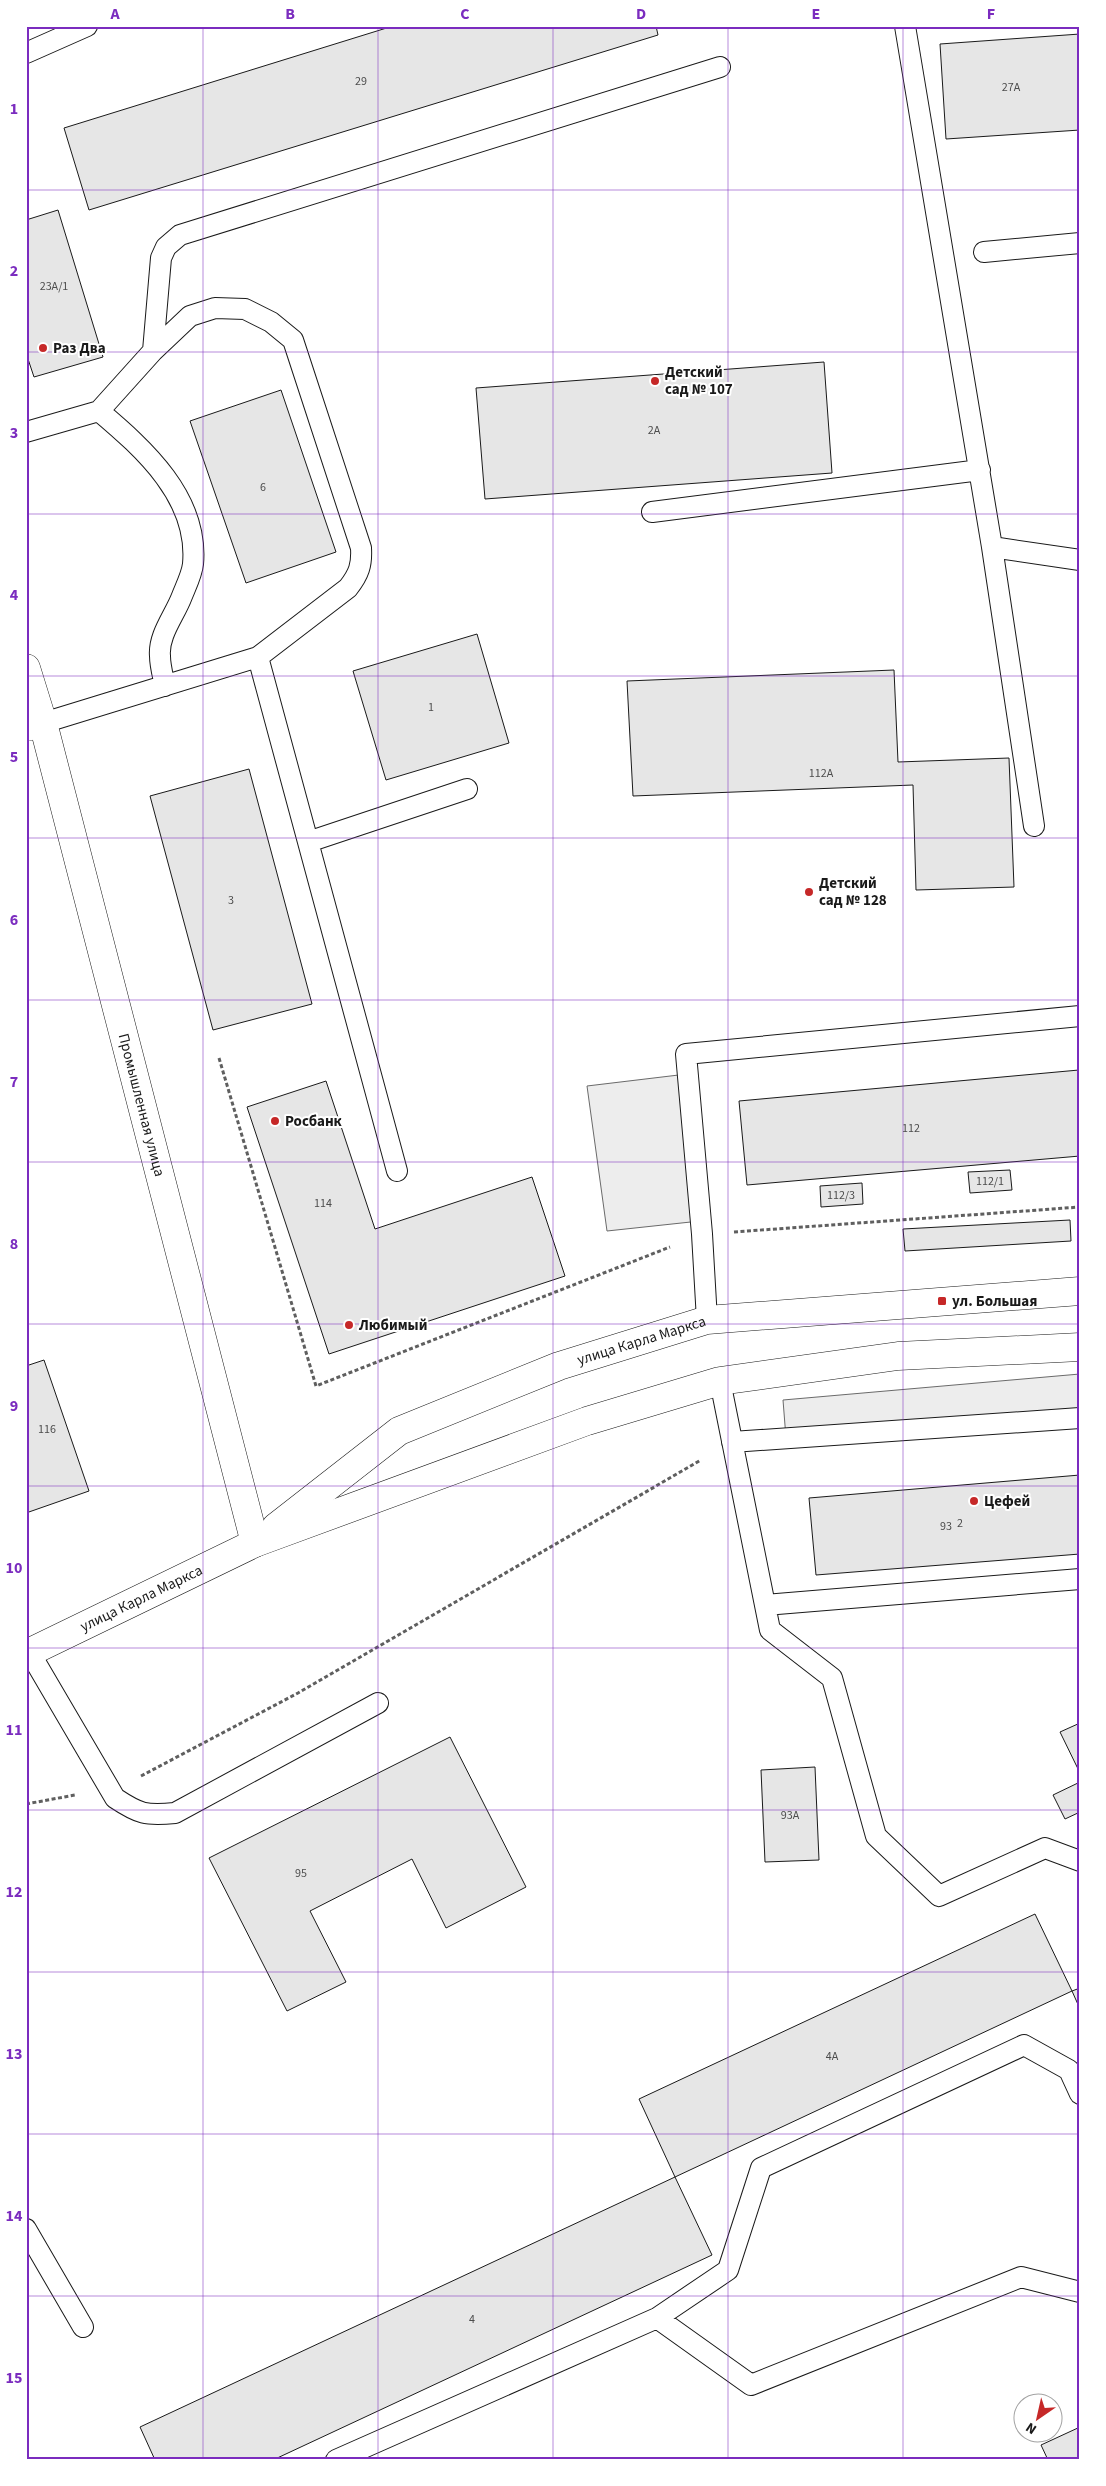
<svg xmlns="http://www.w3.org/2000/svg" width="1106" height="2486" font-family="'Source Sans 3',sans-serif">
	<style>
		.built { fill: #ededed; stroke: #6a6a6a }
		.building { fill: #e6e6e6; stroke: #1a1a1a }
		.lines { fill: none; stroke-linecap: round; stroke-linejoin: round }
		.service-casing { stroke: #1a1a1a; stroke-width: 22 }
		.minor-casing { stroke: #1a1a1a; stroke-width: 29 }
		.tertiary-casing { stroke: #1a1a1a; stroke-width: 29 }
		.trunk-casing { stroke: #1a1a1a; stroke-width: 29 }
		.path { stroke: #5f5f5f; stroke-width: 3; stroke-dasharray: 4 2.5; stroke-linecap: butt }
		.service { stroke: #fff; stroke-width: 20 }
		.minor { stroke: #fff; stroke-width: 28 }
		.tertiary { stroke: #fff; stroke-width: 28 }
		.trunk { stroke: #fff; stroke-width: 28 }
		.grid { fill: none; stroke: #7b2cbf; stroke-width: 1; stroke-opacity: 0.55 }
		.poi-dot { fill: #c62828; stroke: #fff; stroke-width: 2 }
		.labels { text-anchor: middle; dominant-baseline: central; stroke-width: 4; stroke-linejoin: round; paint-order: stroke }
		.number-label { font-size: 12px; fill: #4d4d4d }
		.poi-label { font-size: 15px; font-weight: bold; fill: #1a1a1a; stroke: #fff; text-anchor: start }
		.street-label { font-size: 15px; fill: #1a1a1a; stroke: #fff }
		.neatline { fill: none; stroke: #7b2cbf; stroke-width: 2 }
		.grid-label { font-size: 16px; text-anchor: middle; font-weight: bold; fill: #7b2cbf }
	</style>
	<rect width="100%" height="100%" fill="#fff"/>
	<!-- built -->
	<path class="built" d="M687,1074l13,147 -93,10 -20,-145z
		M1080,1374v44l-294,20 -3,-38z"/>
	<!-- building -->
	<path class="building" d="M393,26h263l2,9 -569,175 -25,-82z
		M1080,34v96l-134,9 -6,-95z
		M58,210l45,147 -69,20 -8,-24v-133z
		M824,362l8,111 -347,26 -9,-111z
		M281,390l55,162 -90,31 -56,-162z
		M477,634l32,109 -123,37 -33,-109z
		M894,670l4,92 111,-4 5,129 -98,3 -3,-105 -280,11 -6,-115z
		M249,769l63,235 -99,26 -63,-234z
		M1079,1070l1,86 -333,29 -8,-84z
		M326,1081l49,148 157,-52 33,99 -236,78 -82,-247z
		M1010,1170l2,20 -42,3 -2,-21z
		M862,1183l1,21 -42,3 -1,-21z
		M1070,1220l1,21 -166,10 -2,-22z
		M44,1360l45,131 -63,22v-147z
		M1080,1475v79l-264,21 -7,-77z
		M1080,1723v50l-20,-41z
		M450,1737l76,150 -80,41 -34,-69 -102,52 36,71 -59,29 -78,-153z
		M815,1767l4,93 -54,2 -4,-92z
		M1080,1782v30l-15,7 -12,-24z
		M1035,1914l37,77 -397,186 -36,-78z
		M1080,1988v21l-8,-18z
		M675,2177l37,78 -439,205h-118l-15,-33z
		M1080,2427v33h-32l-7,-15z"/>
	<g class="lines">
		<defs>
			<path id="service" d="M905,26l87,521 88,13
				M26,53l61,-27
				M984,252l96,-9
				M153,351l37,-35 25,-8 30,1 26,13 22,18 68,208c1,17 -2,26 -13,40l-90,69
				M99,411c45,38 100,87 94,153 -1,10 -7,22 -11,32 -7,19 -24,39 -22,60 0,10 3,20 5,30
				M26,432l73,-21 54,-60 8,-93 5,-11 14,-12 540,-168
				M652,512l328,-42
				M992,547l42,279
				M43,723l215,-66 139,514
				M308,842l159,-53
				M707,1320l-5,-86 -16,-180 394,-38
				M720,1381l50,249 62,48 44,158 63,60 106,-48 35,13
				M732,1442l348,-24
				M765,1605l315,-26
				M30,1653l85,145c24,16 31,18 60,15l203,-110
				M26,2229l57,98
				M657,2318l94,67 270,-108 59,15
				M336,2460l321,-142 71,-48 33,-102 263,-123 45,25 11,24"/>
			<path id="minor" d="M26,727l17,-4"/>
			<g id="tertiary">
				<path id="s1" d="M26,668l17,55 212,820"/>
			</g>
			<g id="trunk">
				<path id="s2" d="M276,1527l123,-96 160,-65 148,-46 373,-29"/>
				<path id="s3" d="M26,1654l229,-111 332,-122 133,-40 178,-25 182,-9"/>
			</g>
		</defs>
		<!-- service casing -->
		<use href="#service" class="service-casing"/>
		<!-- minor casing -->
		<use href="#minor" class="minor-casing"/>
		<!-- tertiary casing -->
		<use href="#tertiary" class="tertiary-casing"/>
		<!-- trunk casing -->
		<use href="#trunk" class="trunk-casing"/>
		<!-- path -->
		<path class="path" d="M219,1058l97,328 354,-139
			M734,1232l346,-25
			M141,1776l157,-83 403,-233
			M26,1804l49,-9"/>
		<!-- service -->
		<use href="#service" class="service"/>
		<!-- minor -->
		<use href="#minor" class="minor"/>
		<!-- tertiary -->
		<use href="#tertiary" class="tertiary"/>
		<!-- trunk -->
		<use href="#trunk" class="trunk"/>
	</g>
	<!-- grid -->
	<path class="grid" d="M203,26v2434M378,26v2434M553,26v2434M728,26v2434M903,26v2434M26,190h1054M26,352h1054M26,514h1054M26,676h1054M26,838h1054M26,1000h1054M26,1162h1054M26,1324h1054M26,1486h1054M26,1648h1054M26,1810h1054M26,1972h1054M26,2134h1054M26,2296h1054"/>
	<!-- markers -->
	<g class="poi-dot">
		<circle cx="43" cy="348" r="5"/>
		<circle cx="655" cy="381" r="5"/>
		<circle cx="809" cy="892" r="5"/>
		<circle cx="275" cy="1121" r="5"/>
		<rect x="937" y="1296" width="10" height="10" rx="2.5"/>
		<circle cx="349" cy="1325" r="5"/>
		<circle cx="974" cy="1501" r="5"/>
	</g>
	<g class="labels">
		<!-- number labels -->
		<g class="number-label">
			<text x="361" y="81">29</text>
			<text x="1011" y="87">27А</text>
			<text x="54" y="286">23А/1</text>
			<text x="654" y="430">2А</text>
			<text x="263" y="487">6</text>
			<text x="431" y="707">1</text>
			<text x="821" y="773">112А</text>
			<text x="231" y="900">3</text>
			<text x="911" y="1128">112</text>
			<text x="990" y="1181">112/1</text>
			<text x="841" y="1195">112/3</text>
			<text x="323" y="1203">114</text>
			<text x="47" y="1429">116</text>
			<text x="960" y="1523">2</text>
			<text x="946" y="1526">93</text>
			<text x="790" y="1815">93А</text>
			<text x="301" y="1873">95</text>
			<text x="832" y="2056">4А</text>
			<text x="472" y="2319">4</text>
		</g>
		<!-- poi labels -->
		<g class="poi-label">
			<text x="53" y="348">Раз Два</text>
			<text x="665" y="372">Детский<tspan x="665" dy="17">сад № 107</tspan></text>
			<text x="819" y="883">Детский<tspan x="819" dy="17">сад № 128</tspan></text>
			<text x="285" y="1121">Росбанк</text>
			<text x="952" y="1301">ул. Большая</text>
			<text x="359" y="1325">Любимый</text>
			<text x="984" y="1501">Цефей</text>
		</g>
		<!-- street labels -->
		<g class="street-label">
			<text stroke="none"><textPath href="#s1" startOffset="452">Промышленная улица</textPath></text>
			<text stroke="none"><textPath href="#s2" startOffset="415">улица Карла Маркса</textPath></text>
			<text stroke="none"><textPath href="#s3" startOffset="128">улица Карла Маркса</textPath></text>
		</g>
	</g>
	<!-- border -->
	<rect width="1106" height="2486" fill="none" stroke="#ffffff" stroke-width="55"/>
	<!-- north arrow -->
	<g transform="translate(1038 2418) rotate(214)"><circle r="24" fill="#ffffff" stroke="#a3a3a3"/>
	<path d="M0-4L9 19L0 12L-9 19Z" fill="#c62828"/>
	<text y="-8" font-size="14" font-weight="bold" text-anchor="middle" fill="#1a1a1a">N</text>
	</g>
	<rect x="28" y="28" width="1050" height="2430" class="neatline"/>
	<g class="grid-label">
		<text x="115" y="19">A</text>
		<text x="290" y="19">B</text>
		<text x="465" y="19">C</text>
		<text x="641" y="19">D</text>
		<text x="816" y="19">E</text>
		<text x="991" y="19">F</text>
		<text x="14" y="114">1</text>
		<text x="14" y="276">2</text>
		<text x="14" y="438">3</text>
		<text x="14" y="600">4</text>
		<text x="14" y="762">5</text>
		<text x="14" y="925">6</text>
		<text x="14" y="1087">7</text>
		<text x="14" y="1249">8</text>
		<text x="14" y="1411">9</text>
		<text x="14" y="1573">10</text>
		<text x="14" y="1735">11</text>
		<text x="14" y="1897">12</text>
		<text x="14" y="2059">13</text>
		<text x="14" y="2221">14</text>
		<text x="14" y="2383">15</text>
	</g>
</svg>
